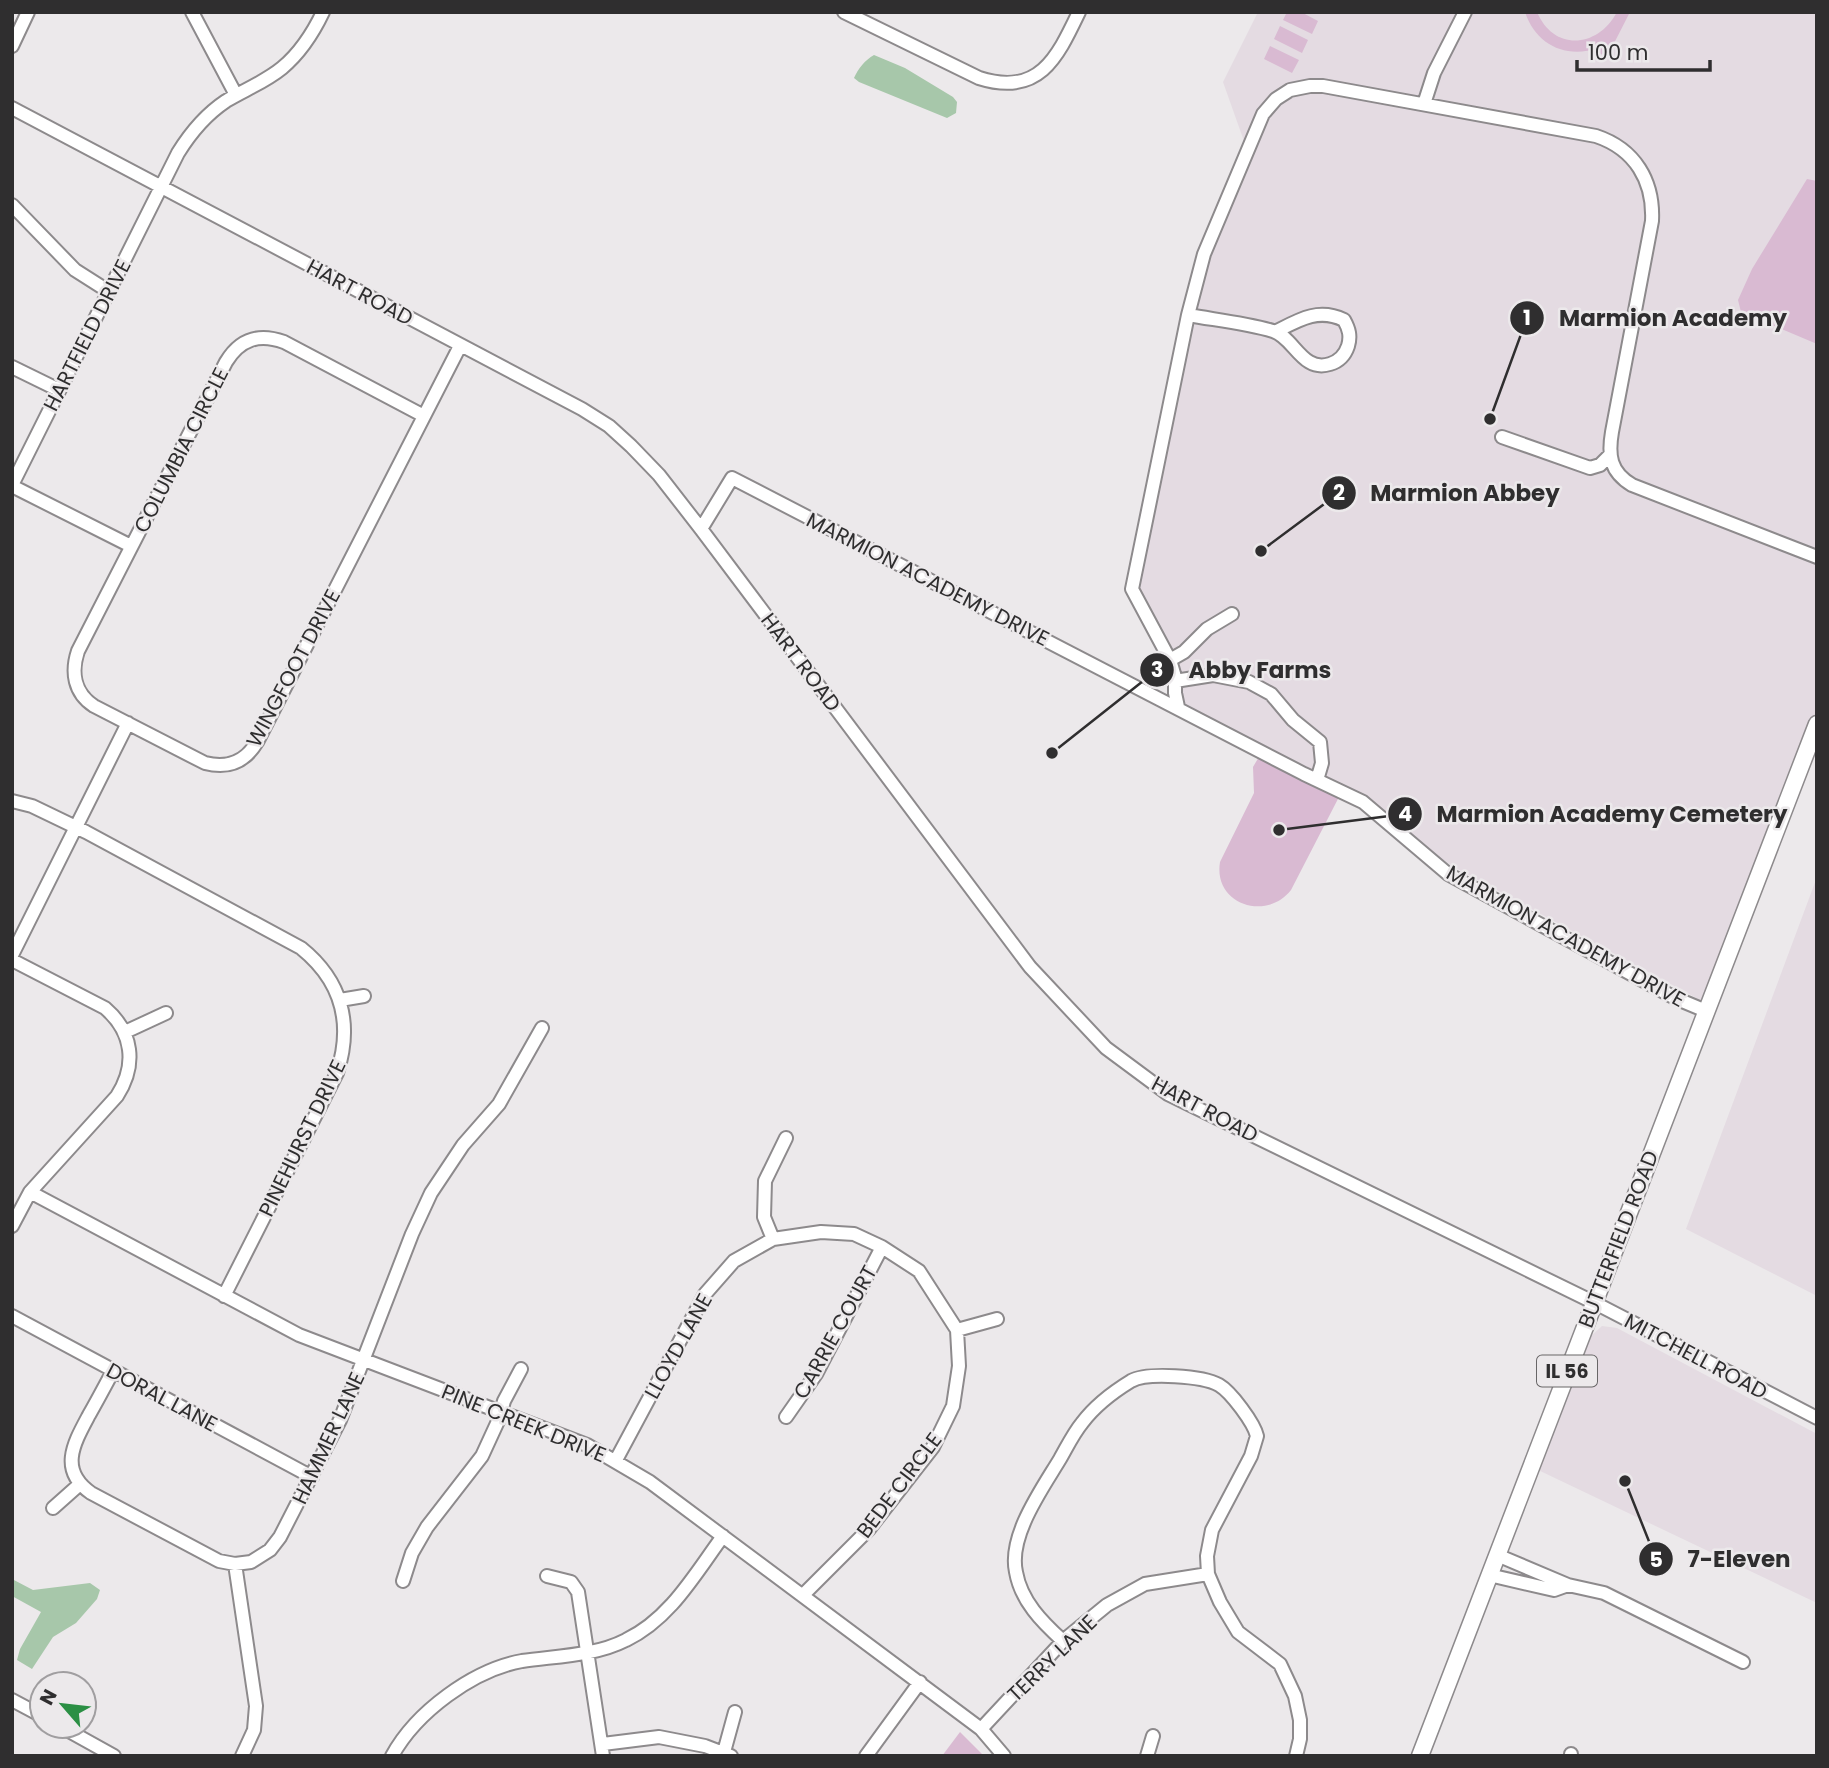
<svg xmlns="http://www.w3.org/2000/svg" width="1829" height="1768" font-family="Poppins,sans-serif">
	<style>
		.built { fill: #e4dbe2 }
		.green { fill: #d9bad2 }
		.water { fill: #a7c7aa }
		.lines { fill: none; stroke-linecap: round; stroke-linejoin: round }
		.minor-casing { stroke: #8d8a8c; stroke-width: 16 }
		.major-casing { stroke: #8d8a8c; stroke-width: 19 }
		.minor { stroke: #fff; stroke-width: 12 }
		.major { stroke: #fff; stroke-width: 16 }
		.labels { text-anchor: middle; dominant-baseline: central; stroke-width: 5; stroke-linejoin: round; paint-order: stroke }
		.shield { fill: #ece9eb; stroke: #686667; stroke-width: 2 }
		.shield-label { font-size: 19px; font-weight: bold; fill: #2f2e2f }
		.street-label { font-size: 21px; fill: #2f2e2f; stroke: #ece9eb }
		.leader { fill: none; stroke: #2f2e2f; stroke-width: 2.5 }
		.callout-dot { fill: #2f2e2f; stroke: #ece9eb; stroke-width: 2.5 }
		.mark-label { font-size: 21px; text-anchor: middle; font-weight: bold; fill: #fff }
		.callout-label { font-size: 23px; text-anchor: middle; font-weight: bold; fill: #2f2e2f; stroke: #ece9eb; stroke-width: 5; stroke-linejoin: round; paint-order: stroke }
	</style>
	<rect width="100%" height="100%" fill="#ece9eb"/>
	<!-- built -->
	<path class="built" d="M1258,12h559v697l-115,292 -250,-135 -123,-84 -158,-83 -1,-18 -4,-18 -39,-74 72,-339 46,-106 -22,-62z
		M1817,877v419l-131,-67z
		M1602,1326l15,2 200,106v169l-281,-134 54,-132z"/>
	<!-- green -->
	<path class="green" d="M1287,12h14l17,9 -6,13 -29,-14z
		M1525,12h12c17,40 61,36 80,0h13l-23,45 -10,-5 1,-4c-32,11 -62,-3 -73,-36z
		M1280,26l28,14 -6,13 -28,-14z
		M1270,46l29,14 -7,13 -28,-14z
		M1807,179l10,2v163l-76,-32 -3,-12 14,-31z
		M1260,755l80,40 -49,95c-25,32 -78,14 -71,-28l34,-69 -1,-26z
		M960,1732l24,24h-42z"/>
	<!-- water -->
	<path class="water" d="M874,55l31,13 48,29 4,5 -1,11 -9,5 -88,-36 -5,-4c4,-9 11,-18 20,-23z
		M12,1579l21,11 57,-7 10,7 -3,9 -21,24 -23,14 -21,32 -15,-9 3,-11 21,-37 -29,-16z"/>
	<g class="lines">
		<defs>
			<path id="minor" d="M192,12l44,83
				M844,12l135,66c60,19 78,-20 100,-66
				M12,46l16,-34
				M1424,104l10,-31 31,-61
				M12,108l570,301 27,17 22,20 28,29 42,54 329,438 76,81 62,46 425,208 224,116
				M12,205l63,65 33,21
				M1188,315c28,5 58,8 85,16 21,6 29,42 57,33 10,-3 15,-9 18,-18 3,-10 1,-17 -4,-26 -25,-12 -44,-1 -67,11
				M12,367l47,23
				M424,416l-140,-74c-25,-9 -44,-3 -58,20l-148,289c-7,21 -4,42 16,55l111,57c23,6 40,-1 52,-21l203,-396
				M1502,437l88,31 10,-3 10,-10
				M12,485l166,-332c13,-21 27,-38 48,-52 18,-11 39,-19 56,-33 18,-15 31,-35 41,-56
				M12,486l119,60
				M701,529l31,-51 572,296 59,28 85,72 227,124 31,13
				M1170,660l14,-8 23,-23 25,-15
				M1175,681l38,-6 36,7 22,12 22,26 27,22 2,21 -5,17
				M1178,707l-3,-14v-16l-5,-17 -38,-71 56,-274 16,-61 59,-140 13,-15 14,-9 20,-4h13l273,50c39,13 58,45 56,85l-40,211c-4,23 -2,40 20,53l185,72
				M12,801l20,5 54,26 215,116c41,33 52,76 36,125l-113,223
				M12,955l116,-232
				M12,960l93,48c28,24 32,57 12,88l-87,96 -18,34
				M340,1000l24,-4
				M125,1032l41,-19
				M30,1192l269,143 288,110 63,37 331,247 23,27
				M773,1239l-9,-22 1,-36 21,-43
				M12,1316l300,161
				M957,1330l40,-11
				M113,1371c-8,15 -16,30 -24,44 -15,28 -31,55 2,78l128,68 16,3 16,-2 19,-12 10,-13 60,-117 72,-186 19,-41 32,-48 36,-41 43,-76
				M786,1417l30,-43 66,-127
				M616,1460l89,-166 29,-33 39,-22 48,-7 33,2 28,13 37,24 38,59 2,36 -6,40 -20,41 -64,82 -66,66
				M53,1508l27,-24
				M1497,1555l71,30
				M235,1564l21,142 -2,24 -12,26
				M1489,1575l65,15 14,-5 36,8 139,69
				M547,1576l24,6 7,10 25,164
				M403,1581l9,-28 15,-26 55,-71 17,-37 5,-18 17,-32
				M1063,1641c-21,-19 -42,-40 -47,-69 -8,-36 26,-83 44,-113 7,-12 13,-25 22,-36 12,-16 31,-31 49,-42 16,-9 72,-5 88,4 12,7 35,38 38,51l-6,20 -39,74 -5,26 1,18 12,28 18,30 42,32 15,32 5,24v19l-4,17
				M12,1700l30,16
				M60,1726l54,30
				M981,1729l82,-88 44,-36 38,-21 63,-10
				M603,1744l56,-7 46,9 26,10
				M724,1752l11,-40
				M1571,1754v2
				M392,1756c24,-44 81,-86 130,-95 34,-5 73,-5 104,-21 44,-21 69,-66 97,-104
				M866,1756l54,-74
				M1147,1756l6,-20"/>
			<path id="major" d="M1420,1756l397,-1032"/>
		</defs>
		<!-- minor casing -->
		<use href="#minor" class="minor-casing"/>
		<!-- major casing -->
		<use href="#major" class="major-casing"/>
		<!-- minor -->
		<use href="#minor" class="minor"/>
		<!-- major -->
		<use href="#major" class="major"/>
	</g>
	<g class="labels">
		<!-- shield labels -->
		<rect class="shield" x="1537" y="1355.5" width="60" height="31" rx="5"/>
		<g class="shield-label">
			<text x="1567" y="1371">IL 56</text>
		</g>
		<!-- street labels -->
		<g class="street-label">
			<text transform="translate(360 292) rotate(28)">HART ROAD</text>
			<text transform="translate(87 335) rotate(-63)">HARTFIELD DRIVE</text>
			<text transform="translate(181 450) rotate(-63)">COLUMBIA CIRCLE</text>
			<text transform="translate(928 579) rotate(27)">MARMION ACADEMY DRIVE</text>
			<text transform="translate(801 662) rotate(53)">HART ROAD</text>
			<text transform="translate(293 668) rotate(-62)">WINGFOOT DRIVE</text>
			<text transform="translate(1566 936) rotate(29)">MARMION ACADEMY DRIVE</text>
			<text transform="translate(1205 1109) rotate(28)">HART ROAD</text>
			<text transform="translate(302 1138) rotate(-64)">PINEHURST DRIVE</text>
			<text transform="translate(1618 1239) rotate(-69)">BUTTERFIELD ROAD</text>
			<text transform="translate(835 1332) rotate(-61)">CARRIE COURT</text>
			<text transform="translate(678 1346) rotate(-61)">LLOYD LANE</text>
			<text transform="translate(1696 1356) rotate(28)">MITCHELL ROAD</text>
			<text transform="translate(162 1397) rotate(28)">DORAL LANE</text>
			<text transform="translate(524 1423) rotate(22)">PINE CREEK DRIVE</text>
			<text transform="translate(328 1438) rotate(-65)">HAMMER LANE</text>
			<text transform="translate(899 1485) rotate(-53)">BEDE CIRCLE</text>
			<text transform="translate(1052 1658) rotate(-44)">TERRY LANE</text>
		</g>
	</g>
	<!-- callouts -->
	<path class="leader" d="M1490 419L1527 318M1261 551L1339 493M1052 753L1157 670M1279 830L1405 814M1625 1481L1656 1559"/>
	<g class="callout-dot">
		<circle cx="1490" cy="419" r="7"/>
		<circle cx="1261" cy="551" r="7"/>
		<circle cx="1052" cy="753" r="7"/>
		<circle cx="1279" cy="830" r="7"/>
		<circle cx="1625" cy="1481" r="7"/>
		<circle cx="1527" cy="318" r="18"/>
		<circle cx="1339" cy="493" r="18"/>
		<circle cx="1157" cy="670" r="18"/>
		<circle cx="1405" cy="814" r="18"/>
		<circle cx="1656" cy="1559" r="18"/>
	</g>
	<g class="mark-label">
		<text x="1527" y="325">1</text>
		<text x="1339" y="500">2</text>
		<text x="1157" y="677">3</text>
		<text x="1405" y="821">4</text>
		<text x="1656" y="1567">5</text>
	</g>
	<g class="callout-label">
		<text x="1673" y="326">Marmion Academy</text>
		<text x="1465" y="501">Marmion Abbey</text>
		<text x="1260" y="678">Abby Farms</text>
		<text x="1612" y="822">Marmion Academy Cemetery</text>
		<text x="1739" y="1567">7-Eleven</text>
	</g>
	<!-- border -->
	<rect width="1829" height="1768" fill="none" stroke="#2f2e2f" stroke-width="28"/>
	<!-- north arrow -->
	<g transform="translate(63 1705) rotate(298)"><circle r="33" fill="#ece9eb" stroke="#a09ea0" stroke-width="2"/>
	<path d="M0-5L12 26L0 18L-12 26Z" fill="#2b8f44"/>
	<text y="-10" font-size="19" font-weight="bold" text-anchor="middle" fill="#2f2e2f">N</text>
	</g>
	<!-- scale -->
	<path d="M1577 60v10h133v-10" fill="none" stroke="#2f2e2f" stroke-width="3.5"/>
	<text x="1588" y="60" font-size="21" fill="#2f2e2f" stroke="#ece9eb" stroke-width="5" paint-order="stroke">100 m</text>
</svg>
